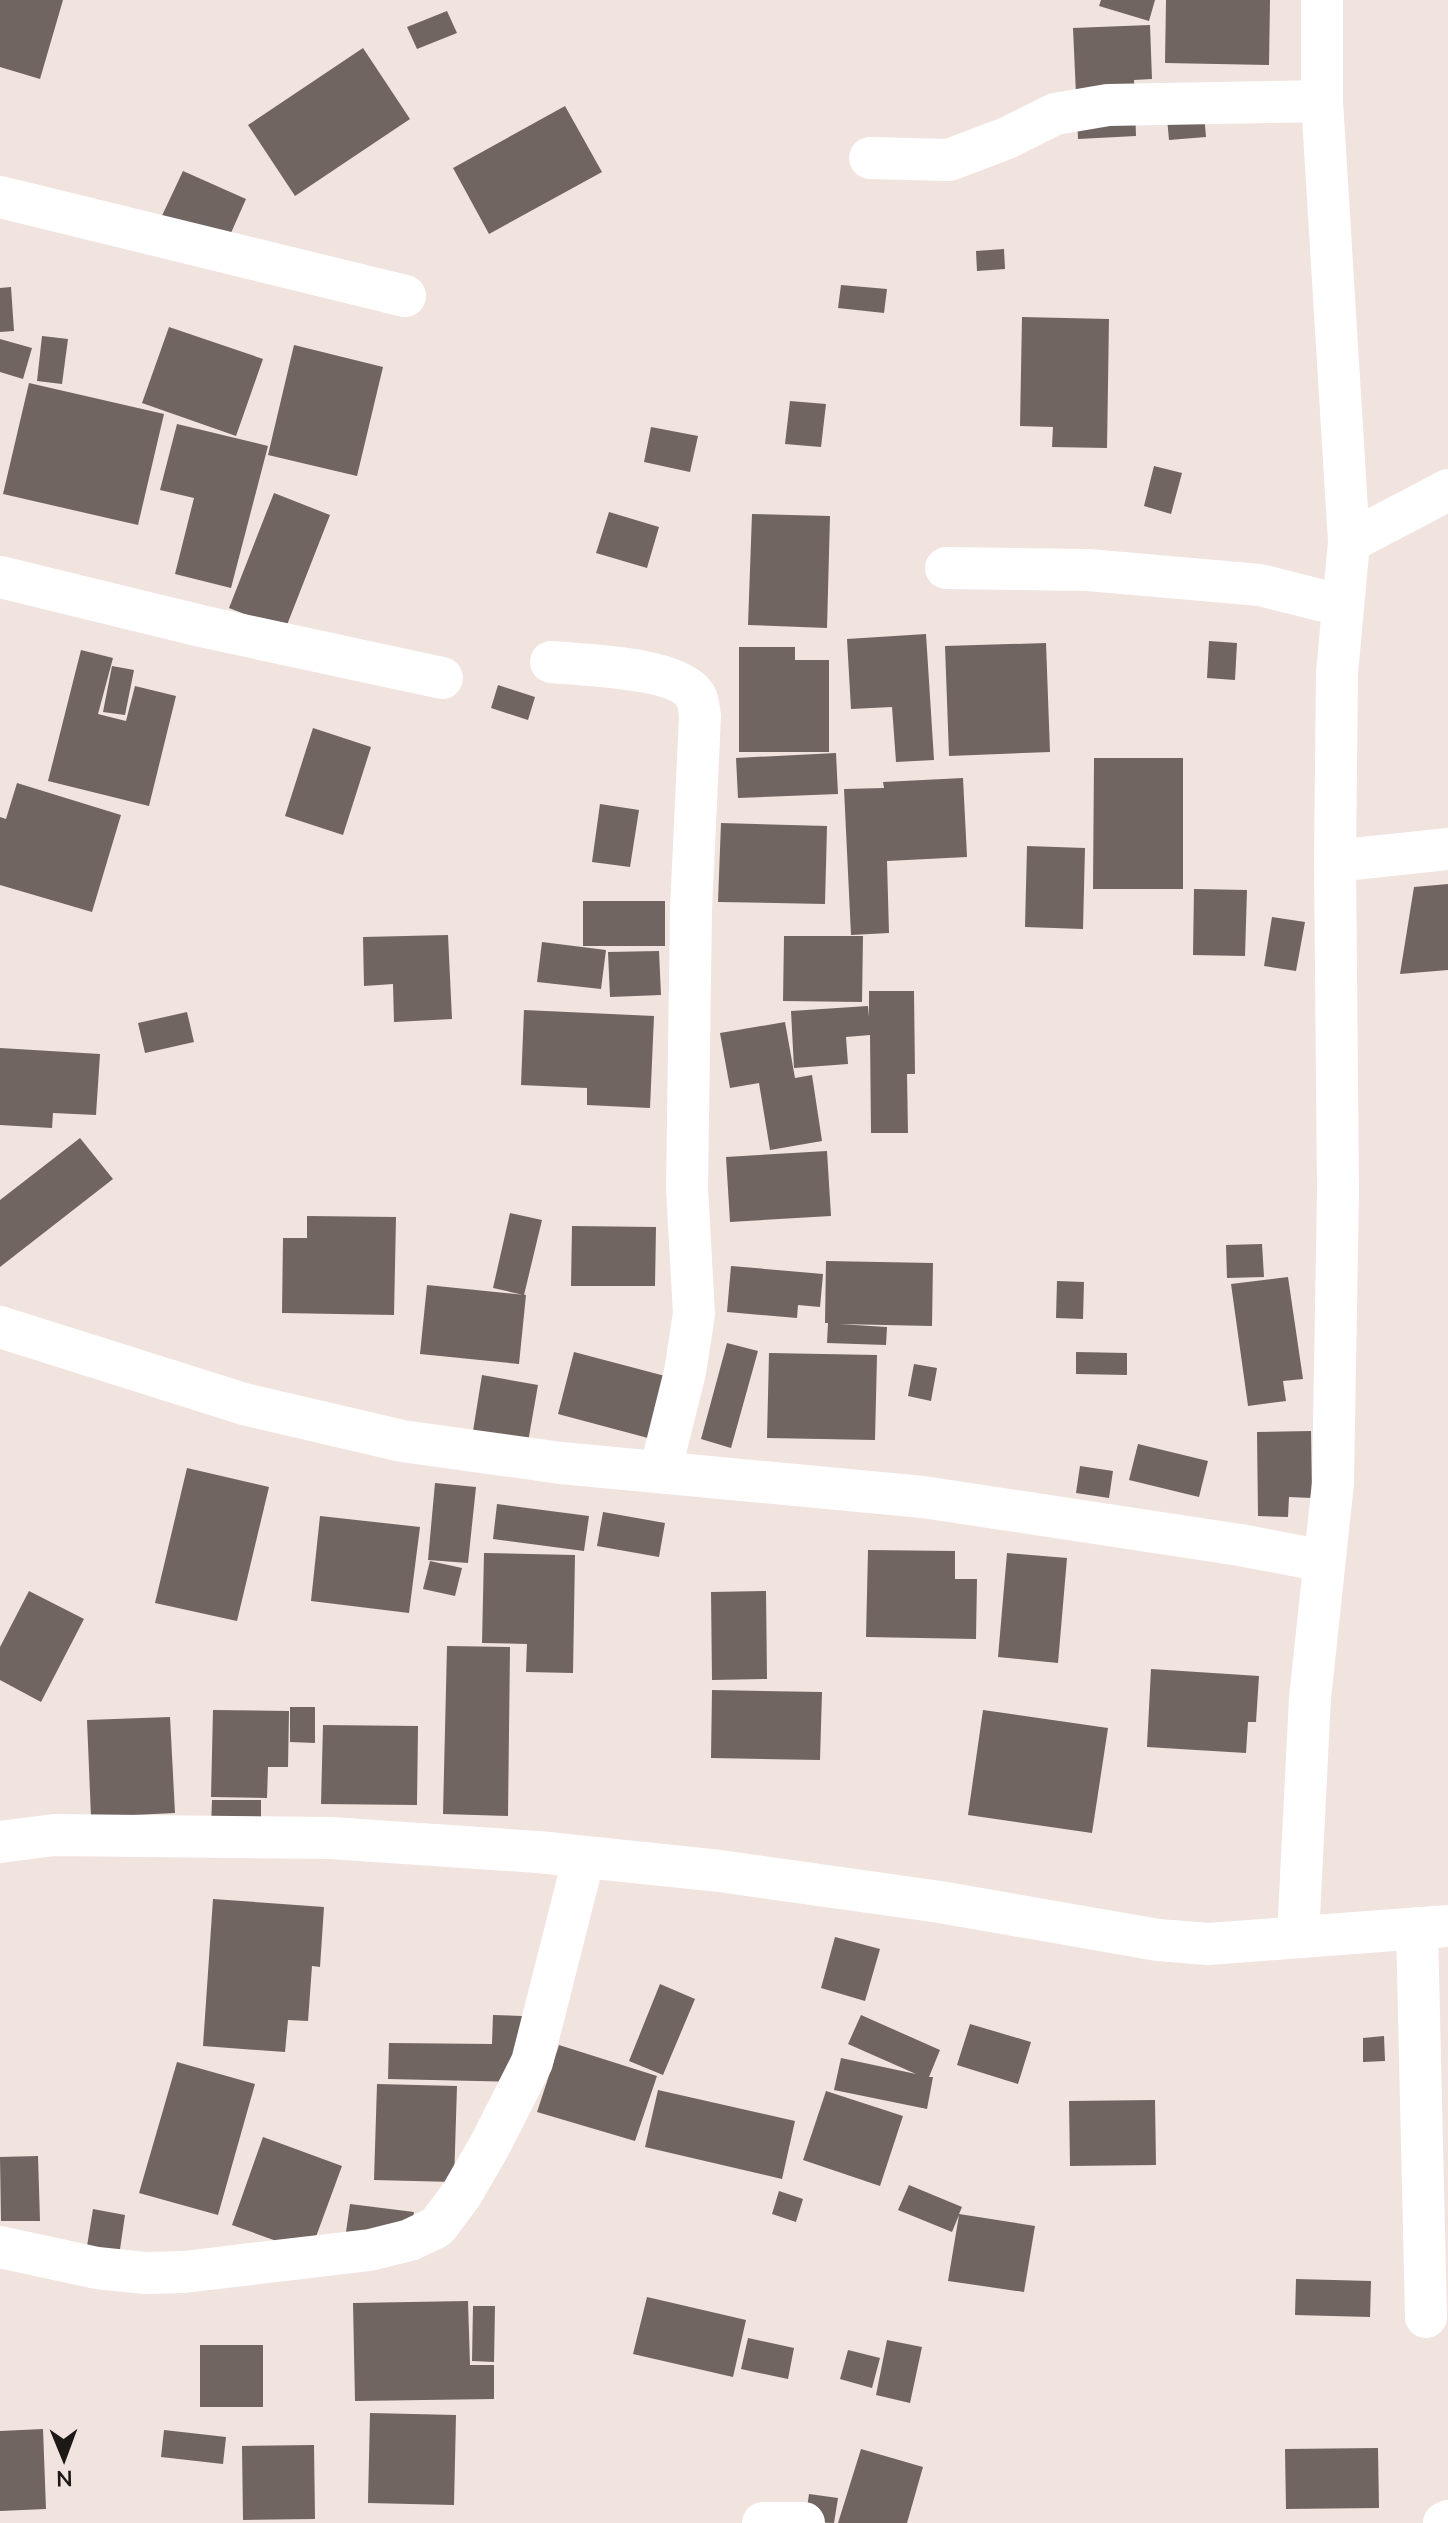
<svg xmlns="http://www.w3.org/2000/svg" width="1448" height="2523" font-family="'Nunito Sans',sans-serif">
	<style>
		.building { fill: #716561 }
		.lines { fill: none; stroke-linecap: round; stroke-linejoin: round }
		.minor { stroke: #fff; stroke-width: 42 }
	</style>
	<rect width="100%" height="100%" fill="#f1e3de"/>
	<!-- building -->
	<path class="building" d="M0,0h63l-23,79 -40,-12z
		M1101,0h54l-6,21 -50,-15z
		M1166,0h104l-1,65 -104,-2z
		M447,11l10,22 -40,16 -10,-22z
		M1150,25l2,54 -18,1 2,56 -58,3 -5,-111z
		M363,48l47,71 -115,77 -47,-71z
		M565,106l37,66 -113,62 -36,-66z
		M1204,114l2,23 -37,3 -2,-22z
		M183,171l63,28 -23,52 -64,-29z
		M1004,249l1,20 -28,2 -1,-20z
		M841,285l46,4 -3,24 -46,-5z
		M11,287l3,44 -14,1v-44z
		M1022,317l87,2 -2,129 -55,-1 1,-20 -33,-1z
		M169,327l94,32 -27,77 -94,-33z
		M42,336l26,3 -6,45 -25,-3z
		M0,339l32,9 -9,31 -23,-7z
		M294,345l89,22 -26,109 -89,-21z
		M29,383l135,31 -26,111 -135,-31z
		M790,401l36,3 -5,43 -36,-3z
		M177,424l91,22 -37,142 -56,-14 19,-76 -34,-8z
		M651,427l47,9 -8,36 -46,-10z
		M1154,466l28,7 -11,41 -27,-8z
		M274,493l56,22 -45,115 -56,-22z
		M609,512l50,15 -12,41 -51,-15z
		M752,514l78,2 -3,112 -79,-3z
		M926,634l8,126 -38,2 -4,-55 -41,2 -4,-70z
		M1209,641l28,2 -2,37 -28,-2z
		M1046,643l4,109 -101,4 -4,-110z
		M739,647h56v13h34v92h-90z
		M81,650l32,8 -15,56 28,7 9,-35 41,10 -27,110 -101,-25z
		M112,666l22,4 -9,45 -22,-3z
		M498,685l37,12 -7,23 -37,-12z
		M313,728l58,19 -28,88 -58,-19z
		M836,753l2,41 -100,4 -2,-40z
		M1094,758h89v131h-90z
		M963,778l4,79 -80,4 2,72 -38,2 -7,-146 40,-1 -1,-6z
		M17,783l104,32 -29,97 -92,-27v-68l6,2z
		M600,804l39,6 -9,57 -38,-5z
		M721,823l106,3 -2,78 -107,-2z
		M1027,846l58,2 -2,81 -58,-2z
		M1448,884v86l-48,4 14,-87z
		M1194,889l53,1 -2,66 -52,-1z
		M583,901h82v45h-82z
		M1272,917l33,5 -9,49 -32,-5z
		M448,935l4,84 -58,3 -1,-38 -29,2 -1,-49z
		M784,936h79l-1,66 -79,-1z
		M542,942l64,8 -5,39 -64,-7z
		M659,951l2,44 -51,2 -2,-45z
		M869,991h45l1,83h-8l1,59h-37l-1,-98 -24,2 2,27 -54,4 -3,-57 77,-5 1,11z
		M524,1010l130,6 -4,92 -63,-3v-17l-66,-3z
		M187,1012l7,30 -49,11 -7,-30z
		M785,1022l10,56 17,-3 10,66 -52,9 -11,-67 -29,5 -10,-55z
		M0,1048l100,6 -4,61 -43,-2 -1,15 -52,-3z
		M80,1138l33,41 -113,88v-67z
		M827,1151l4,65 -101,6 -4,-65z
		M510,1213l32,7 -18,75 -31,-7z
		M307,1216l89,1 -2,98 -112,-2 1,-75h24z
		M572,1226l84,1 -1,59h-84z
		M1262,1244l2,33 -37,1 -1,-33z
		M826,1261l107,2 -1,63 -93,-2 48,3 -1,18 -59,-2 1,-20h-3z
		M731,1266l92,8 -3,33 -22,-2 -1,13 -70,-6z
		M1288,1277l15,102 -20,2 3,20 -38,5 -17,-122z
		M1057,1281l27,1 -1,37 -27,-1z
		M427,1285l99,10 -7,69 -99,-10z
		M727,1343l31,8 -27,97 -30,-9z
		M574,1352l91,24 -17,62 -90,-24z
		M1076,1352l51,1v22l-51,-1z
		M769,1353l108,2 -2,85 -108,-2z
		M914,1364l23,4 -6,33 -23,-5z
		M482,1375l56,10 -14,80 -55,-9z
		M1311,1431l1,67 -23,-1 -1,20 -30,-1 -1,-84z
		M1138,1444l70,17 -9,36 -70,-17z
		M1080,1466l33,5 -4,27 -33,-5z
		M187,1468l82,19 -32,134 -82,-18z
		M435,1483l41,4 -8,76 -40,-3z
		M497,1504l92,12 -5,35 -91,-12z
		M603,1512l62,11 -6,34 -62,-11z
		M320,1516l100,11 -11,86 -98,-12z
		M868,1550l87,1v28h22l-1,60 -110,-2z
		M484,1553l91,2 -2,118 -47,-1 1,-28 -45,-1z
		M1007,1553l60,5 -9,105 -60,-6z
		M430,1561l32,7 -7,28 -32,-7z
		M29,1591l55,28 -43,83 -41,-22v-33z
		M766,1591l1,88 -55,1 -1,-88z
		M447,1646l63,1 -2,169 -65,-2z
		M1151,1669l108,7 -3,46h-8l-2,31 -99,-6z
		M712,1690l110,2 -2,68 -109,-2z
		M290,1707h25v36l-25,-1z
		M213,1710l76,1 -1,56h-20l-1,31 -56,-1z
		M983,1710l125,18 -16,105 -124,-18z
		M170,1717l5,96 -84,4 -4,-97z
		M323,1725l95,1 -1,79 -96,-1z
		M212,1800h49v26l-50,1z
		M213,1899l111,8 -4,60 -8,-1 -4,55 -20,-1 -3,32 -82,-6z
		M835,1937l45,12 -15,52 -44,-13z
		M660,1984l35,15 -32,76 -34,-14z
		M493,2015l29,1 -1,66 -133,-3 1,-36 103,1z
		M861,2015l79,35 -11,27h4l-6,32 -93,-19 7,-32 75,16 -68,-30z
		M970,2024l61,18 -13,42 -61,-19z
		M1384,2036l1,25 -22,1v-24z
		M559,2045l98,31 -22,65 -98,-29z
		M177,2062l78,22 -37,131 -79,-22z
		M377,2084l80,2 -3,96 -80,-2z
		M658,2090l137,31 -13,58 -137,-32z
		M826,2091l77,25 -23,70 -77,-26z
		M1155,2100l1,65 -86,1 -1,-65z
		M263,2137l79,29 -32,87 -78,-28z
		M38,2156l2,65h-39l-1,-64z
		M909,2185l53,22 -3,7 76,12 -11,66 -76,-11 11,-66 -7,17 -54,-22z
		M779,2191l24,8 -7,23 -24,-8z
		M350,2204l64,8 -7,43 -63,-9z
		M93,2209l32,6 -8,55 -33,-5z
		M1296,2279l75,2 -1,36 -75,-2z
		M647,2297l99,23 -13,57 -100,-23z
		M468,2301l2,64h24v34l-139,2 -2,-98z
		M473,2306h22l-1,56 -22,-1z
		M748,2338l46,10 -6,31 -47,-10z
		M887,2340l35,7 -12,56 -34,-8z
		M200,2345h63v62h-63z
		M848,2350l32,8 -8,30 -32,-9z
		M370,2413l86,2 -2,90 -86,-2z
		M43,2429l3,80 -46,2v-80z
		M164,2430l62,7 -3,27 -62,-7z
		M314,2445l1,74 -72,1 -1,-74z
		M1378,2448l1,60 -93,1 -1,-60z
		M861,2449l62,18 -16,56h-69z
		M809,2494l29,4 -4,25 -29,-1z"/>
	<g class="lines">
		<!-- minor -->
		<path class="minor" d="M870,158l79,2 58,-22 48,-24 53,-9 214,-4
			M0,197l405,99
			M1349,542l99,-52
			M946,568l142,2 172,15 83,21
			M0,577l201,49 241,52
			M551,662c32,3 130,5 145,35 3,5 3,14 4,19l-9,194 -4,278 7,126 -9,58 -25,100
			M1335,861l113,-12
			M0,1327l244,77 158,37 159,22 362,34 317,48 84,16
			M0,1842l54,-7 277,3 207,14 182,19 220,31 218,38 50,4 240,-18
			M1417,1928l9,389
			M1298,1937l12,-239 23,-215 5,-291 -3,-331 2,-188 12,-131 -27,-441v-101
			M0,2247l97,21 48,5 39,-1 186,-22 40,-10 27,-13 24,-32 29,-50 42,-83 52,-205
			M763,2523h41
			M1444,2523l4,-2"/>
	</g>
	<!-- north arrow -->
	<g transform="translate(64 2459) rotate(179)" stroke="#f1e3de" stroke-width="6" paint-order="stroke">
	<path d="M0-6L14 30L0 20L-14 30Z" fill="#1e1917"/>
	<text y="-12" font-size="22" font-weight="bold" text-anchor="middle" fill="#1e1917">N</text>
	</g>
</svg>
